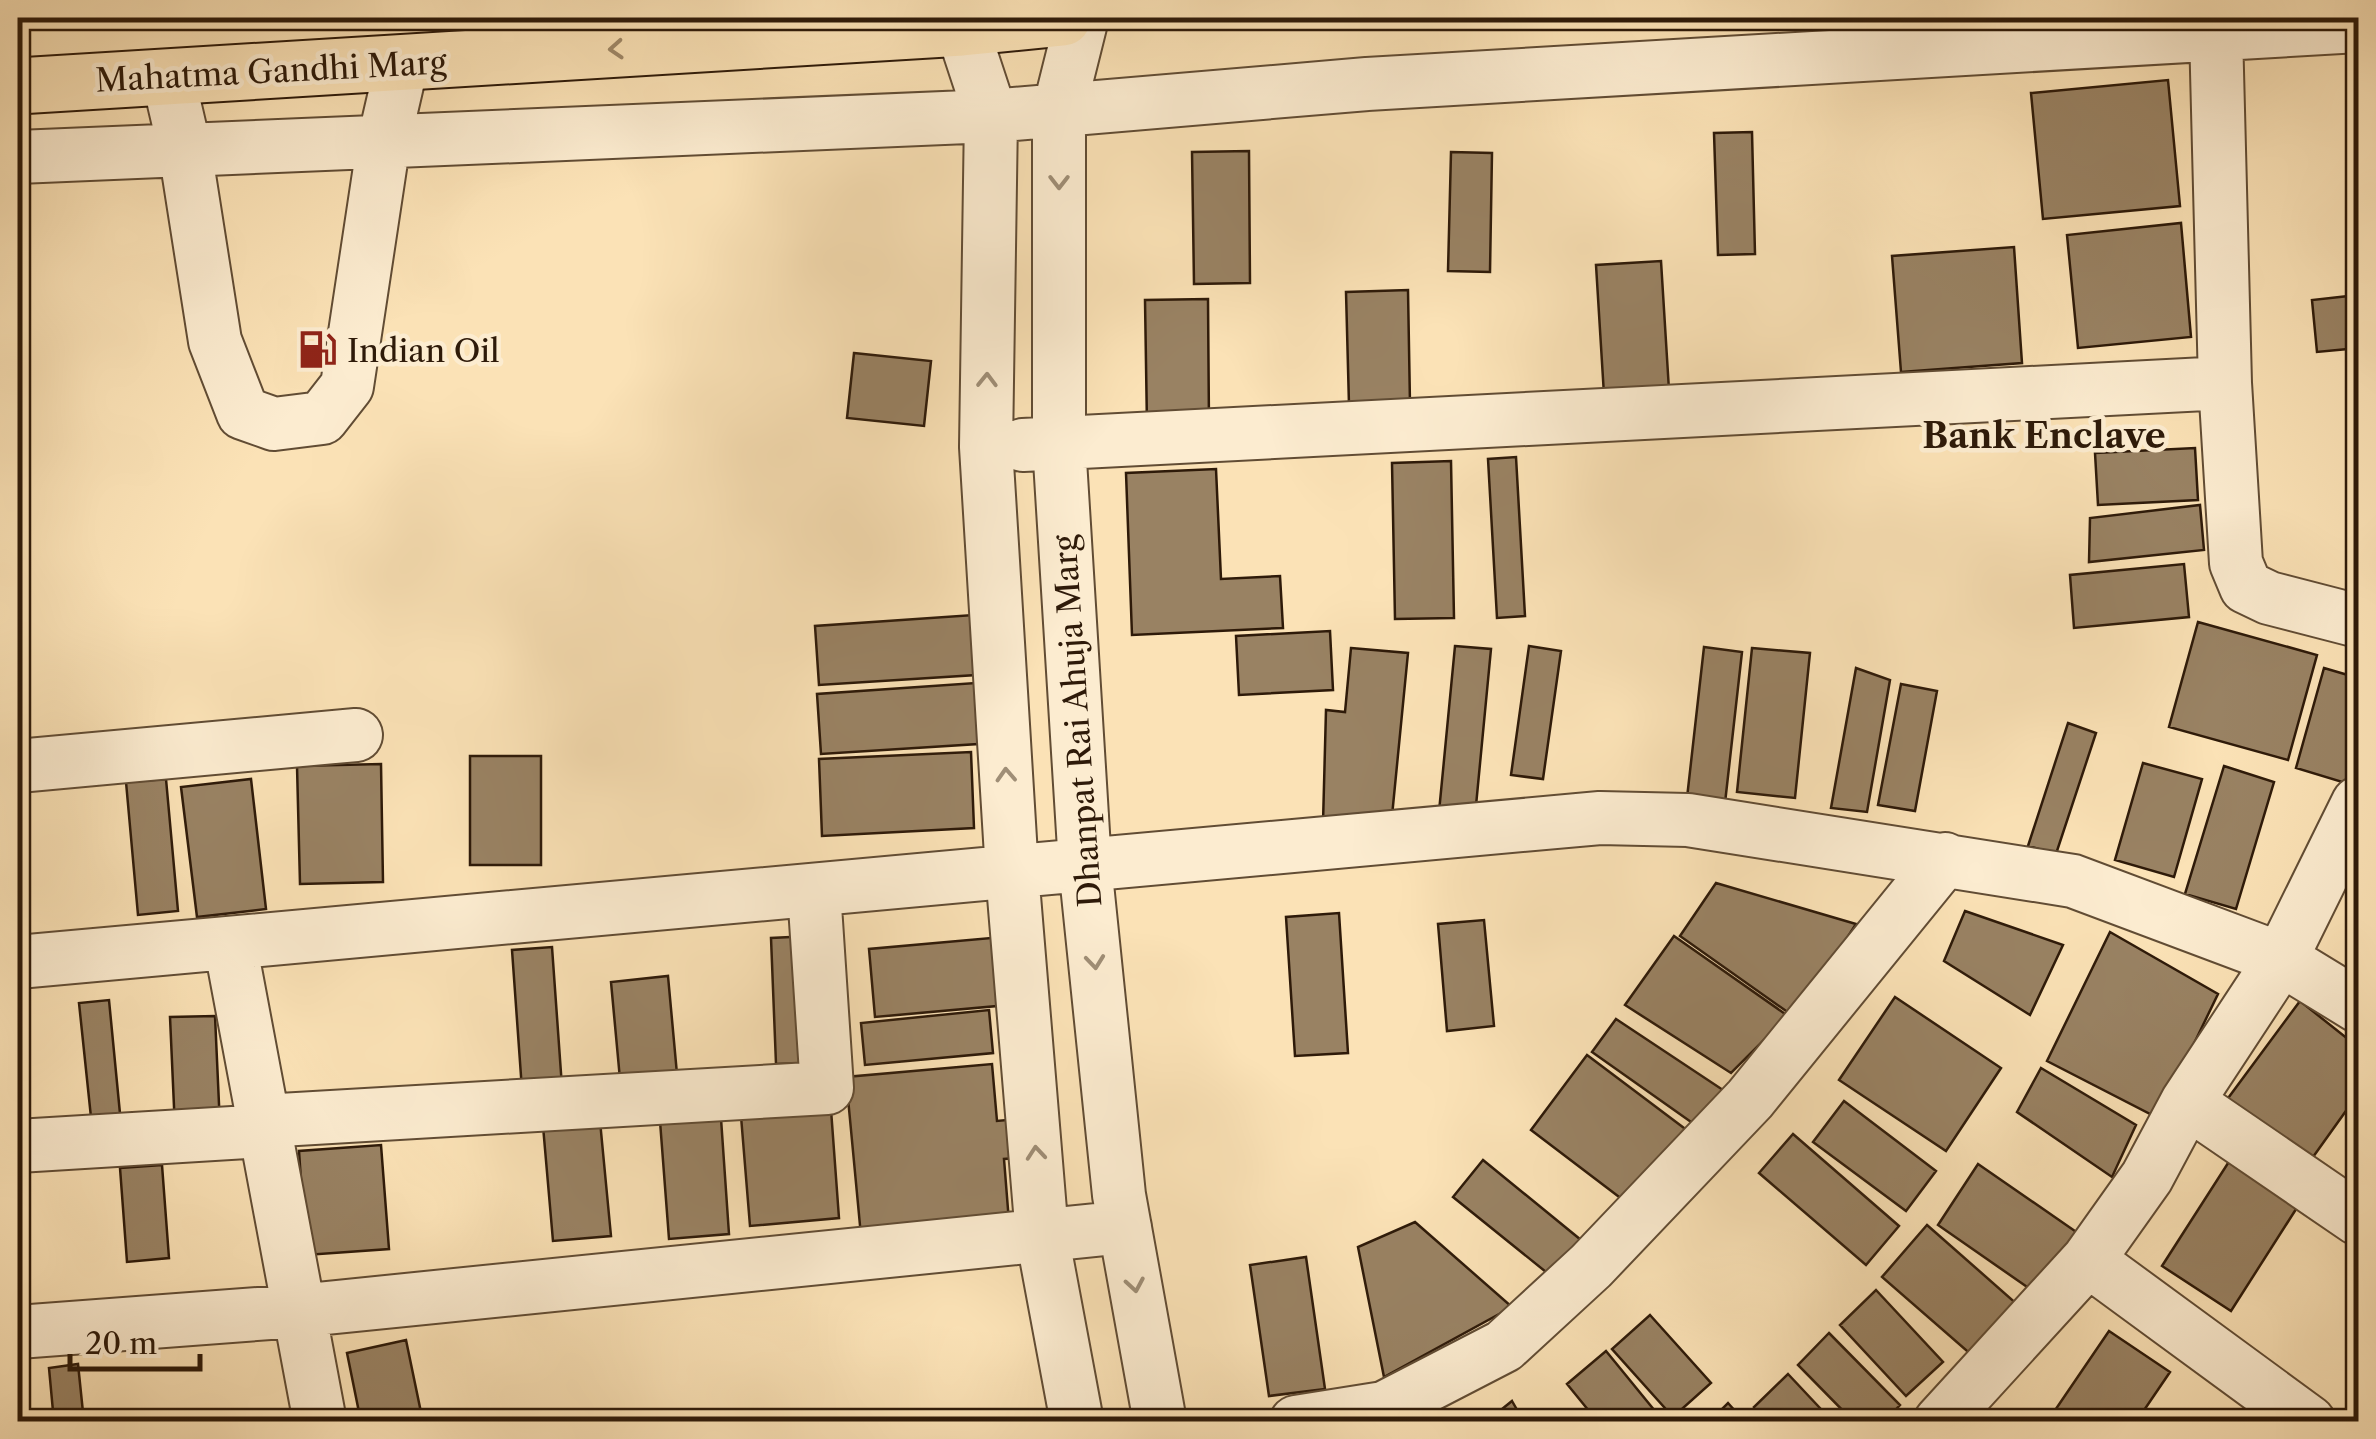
<svg xmlns="http://www.w3.org/2000/svg" width="2376" height="1439" font-family="'Libre Caslon Text',serif">
	<style>
		.building { fill: #998263; stroke: #2e1a09; stroke-width: 2.5 }
		.lines { fill: none; stroke-linecap: round; stroke-linejoin: round }
		.minor-casing { stroke: #614c34; stroke-width: 56 }
		.major-casing { stroke: #2e1a09; stroke-width: 59 }
		.minor { stroke: #fcecd0; stroke-width: 52 }
		.major { stroke: #fbe2b6; stroke-width: 55 }
		.oneway { stroke: #9f8868 }
		.oneway2 { stroke: #9f8e76 }
		.labels { text-anchor: middle; dominant-baseline: central; stroke-width: 9; stroke-linejoin: round; paint-order: stroke }
		.street-label { font-size: 32px; fill: #2e1a09; stroke: #fcecd0 }
		.poi-label { font-size: 32px; fill: #2e1a09; stroke: #fcecd0; text-anchor: start }
		.neighbourhood-label { font-size: 35px; font-weight: bold; fill: #2e1a09; stroke: #fcecd0 }
	</style>
	<rect width="100%" height="100%" fill="#fbe2b6"/>
	<filter id="stains"><feTurbulence type="fractalNoise" baseFrequency=".002" numOctaves="4"/><feColorMatrix values="0 0 0 0 .2 0 0 0 0 .09 0 0 0 0 .02 0 0 0 .5 -.17"/></filter>
	<radialGradient id="worn" r=".72"><stop offset=".6" stop-color="#630" stop-opacity="0"/><stop offset="1" stop-color="#630" stop-opacity=".3"/></radialGradient>
	<!-- building -->
	<path class="building" d="M2168,80l12,126 -137,13 -12,-126z
		M1752,132l3,122 -37,1 -4,-122z
		M1249,151l1,132 -56,1 -2,-132z
		M1451,152l41,1 -2,119 -42,-1z
		M2181,223l10,114 -113,11 -11,-113z
		M2014,247l8,116 -121,9 -9,-116z
		M1661,261l8,129 -65,5 -8,-130z
		M1408,290l2,114 -61,1 -3,-113z
		M2358,295v53l-41,4 -5,-52z
		M1208,299l1,126 -62,1 -2,-126z
		M854,353l77,8 -7,65 -77,-8z
		M2195,448l3,52 -100,5 -3,-52z
		M1516,457l9,159 -28,2 -9,-159z
		M1451,461l3,157 -59,1 -3,-156z
		M1216,469l5,110 59,-3 3,52 -151,7 -6,-162z
		M2200,505l4,45 -115,12 1,-44z
		M2184,564l5,53 -115,11 -4,-53z
		M988,614l4,60 -173,11 -4,-59z
		M2198,622l119,33 -29,105 -119,-33z
		M1330,631l3,59 -94,5 -3,-59z
		M1455,646l36,3 -16,167 -36,-4z
		M1529,646l32,5 -18,128 -32,-4z
		M1704,647l38,5 -17,151 -38,-5z
		M1351,648l57,5 -16,163 -69,7 3,-113 19,2z
		M1752,648l58,5 -15,145 -58,-6z
		M1856,668l34,12 -23,132 -36,-4z
		M2324,668l34,10v83l-6,24 -56,-17z
		M990,682l4,61 -173,11 -4,-60z
		M1901,684l36,7 -22,120 -37,-6z
		M2068,723l28,10 -40,121 -28,-8z
		M971,752l3,76 -152,8 -3,-77z
		M470,756h71v109h-71z
		M2143,763l59,16 -28,98 -59,-17z
		M381,764l2,118 -83,2 -3,-118z
		M2224,766l50,16 -38,127 -51,-15z
		M166,779l12,132 -40,4 -12,-133z
		M251,779l15,130 -69,8 -16,-130z
		M1716,883l140,41 -60,94 -116,-82z
		M1965,911l98,34 -33,70 -86,-54z
		M1339,913l9,140 -53,3 -9,-139z
		M1484,920l10,106 -47,5 -9,-107z
		M2110,932l108,62 -60,124 -111,-57z
		M811,936l6,127 -41,1 -5,-126z
		M1674,936l114,80 -57,57 -106,-68z
		M1002,937l6,68 -133,12 -6,-68z
		M552,947l10,140 -40,3 -10,-140z
		M668,976l10,109 -57,5 -10,-108z
		M1895,997l106,71 -55,83 -107,-71z
		M109,1000l12,124 -29,3 -13,-124z
		M2300,1001l58,46v47l-50,70 -85,-59z
		M989,1010l4,43 -128,12 -4,-42z
		M215,1016l5,110 -45,3 -5,-112z
		M1616,1019l110,73 -25,37 -109,-77z
		M1587,1055l101,76 -57,75 -100,-76z
		M992,1064l5,57 32,-3 4,39 -29,2 5,63 -148,14 -15,-159z
		M2041,1068l95,57 -24,52 -95,-65z
		M830,1096l9,122 -89,8 -10,-122z
		M1844,1101l92,70 -30,40 -93,-69z
		M720,1104l9,130 -60,5 -10,-131z
		M600,1121l11,115 -58,5 -10,-115z
		M1793,1134l106,92 -33,39 -107,-92z
		M381,1145l8,104 -83,6 -7,-104z
		M1483,1160l98,80 -30,36 -98,-79z
		M2230,1160l68,46 -67,105 -69,-45z
		M1978,1164l107,74 -42,60 -105,-73z
		M162,1165l7,93 -42,4 -7,-94z
		M1415,1222l97,85 -128,70 -26,-130z
		M1927,1225l100,88 -45,51 -100,-87z
		M1306,1257l19,132 -56,7 -19,-131z
		M1876,1290l67,72 -37,34 -66,-71z
		M1650,1315l61,68 -38,34 -61,-68z
		M2109,1331l61,41 -34,50h-89z
		M1829,1333l71,72 -16,17h-30l-56,-57z
		M406,1340l17,82h-62l-14,-69z
		M1606,1351l58,71h-66l-31,-38z
		M78,1364l6,58h-30l-5,-54z
		M1788,1374l45,48h-65l-14,-15z
		M1512,1401l12,21h-38z
		M1728,1403l17,19h-36z"/>
	<g class="lines">
		<defs>
			<path id="minor" d="M1082,18l-23,92v334l26,421 34,330 41,227
				M962,28l29,88 -5,331 26,425 30,363 35,187
				M2216,32l9,351 11,180 10,24 23,11 89,23
				M168,77l17,73 30,191 28,72 31,11 48,-6 25,-32 37,-245 18,-78
				M18,157l973,-41 376,-32 991,-58
				M1023,445l1202,-62
				M18,766l338,-31
				M230,943l90,479
				M18,962l1582,-144 88,2 385,61 208,78 77,47
				M2187,1102l171,117
				M263,1121l564,-33 -13,-197
				M18,1146l246,-15
				M2088,1260l221,162
				M18,1332l279,-21 828,-84
				M1296,1422l88,-14 120,-62 87,-80 159,-167 195,-240
				M1940,1422l148,-162 59,-83 40,-75 94,-143 77,-156"/>
			<path id="major" d="M18,86l944,-58 101,-10"/>
		</defs>
		<!-- minor casing -->
		<use href="#minor" class="minor-casing"/>
		<!-- major casing -->
		<use href="#major" class="major-casing"/>
		<!-- minor -->
		<use href="#minor" class="minor"/>
		<!-- major -->
		<use href="#major" class="major"/>
	</g>
	<!-- one-way arrows -->
	<defs><path id="oneway-chevron" d="M-2-3.5L2.5 0L-2 3.5" fill="none" stroke-width="1.6" stroke-linecap="round" stroke-linejoin="round" transform="scale(2.5)"/></defs>
	<use class="oneway" href="#oneway-chevron" transform="translate(616 49) rotate(176)"/>
	<g class="oneway2">
		<use href="#oneway-chevron" transform="translate(1059 182) rotate(90)"/>
		<use href="#oneway-chevron" transform="translate(987 380) rotate(-89)"/>
		<use href="#oneway-chevron" transform="translate(1006 775) rotate(-93)"/>
		<use href="#oneway-chevron" transform="translate(1095 962) rotate(84)"/>
		<use href="#oneway-chevron" transform="translate(1036 1153) rotate(-95)"/>
		<use href="#oneway-chevron" transform="translate(1135 1285) rotate(80)"/>
	</g>
	<!-- icons -->
	<defs>
		<symbol id="fuel-bare" viewBox="-9 -9 18 18"><path d="M-5.5-6h7V0h2V4h1.3V-2.5L3-4.5l.8-.8L6-3V5H2.5V1h-1V6h-7ZM-4.2-4.7v3.2H.2V-4.7Z" fill="#8f2418" stroke="#fcecd0" stroke-width="2.5" paint-order="stroke"/></symbol>
	</defs>
	<g fill-rule="evenodd">
		<use href="#fuel-bare" x="290" y="322" width="55" height="55"/>
	</g>
	<g class="labels">
		<!-- street labels -->
		<g class="street-label">
			<text transform="translate(271 71) rotate(-3)">Mahatma Gandhi Marg</text>
			<text transform="translate(1077 721) rotate(-94)">Dhanpat Rai Ahuja Marg</text>
		</g>
		<!-- poi labels -->
		<g class="poi-label">
			<text x="347" y="350">Indian Oil</text>
		</g>
		<!-- neighbourhood labels -->
		<g class="neighbourhood-label">
			<text x="2044" y="435">Bank Enclave</text>
		</g>
	</g>
	<!-- margin -->
	<rect width="2376" height="1439" fill="none" stroke="#fbe2b6" stroke-width="60"/>
	<rect x="20" y="20" width="2336" height="1399" fill="none" stroke="#2e1a09" stroke-width="5"/>
	<rect x="30" y="30" width="2316" height="1379" fill="none" stroke="#2e1a09" stroke-width="2.5"/>
	<!-- scale -->
	<path d="M70 1354v15h130v-15" fill="none" stroke="#2e1a09" stroke-width="5"/>
	<text x="85" y="1354" font-size="30" fill="#2e1a09" stroke="#fcecd0" stroke-width="8" paint-order="stroke">20 m</text>
	<rect width="100%" height="100%" filter="url(#stains)"/>
	<rect width="100%" height="100%" fill="url(#worn)"/>
</svg>
